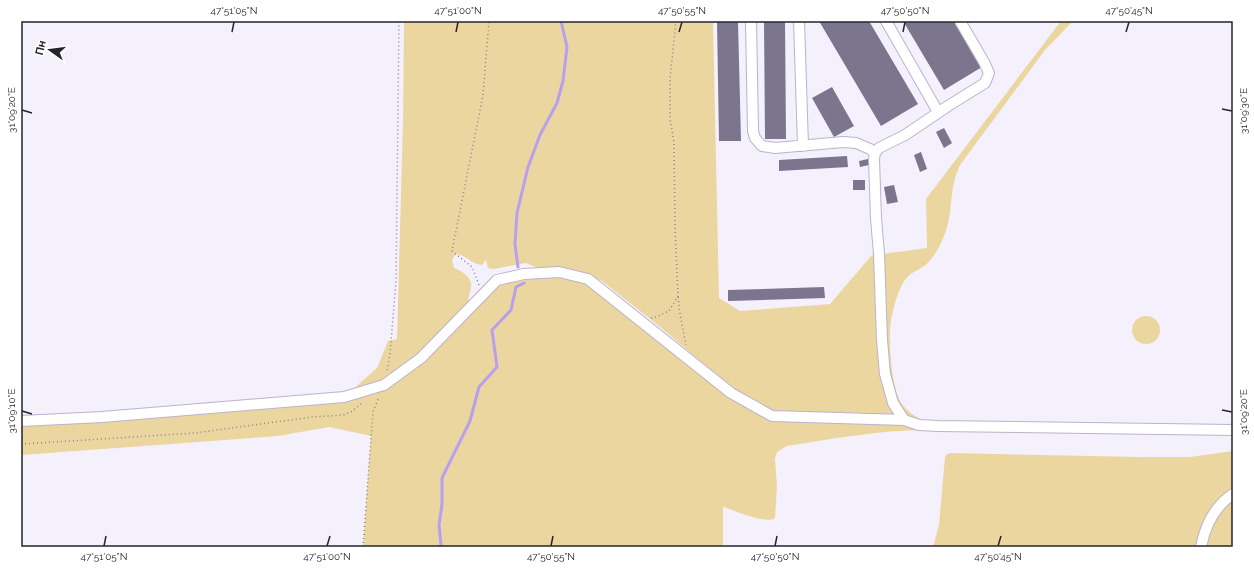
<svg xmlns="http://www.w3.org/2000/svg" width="1254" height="568" font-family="Raleway,sans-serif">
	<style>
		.green { fill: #ecd6a0 }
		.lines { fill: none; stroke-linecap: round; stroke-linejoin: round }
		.stream { stroke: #b8a0ee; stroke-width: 3 }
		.building { fill: #7c758e }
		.minor-casing { stroke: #bab3cd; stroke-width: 12 }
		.path { stroke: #898690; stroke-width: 1.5; stroke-dasharray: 1 3; stroke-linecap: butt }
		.minor { stroke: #fff; stroke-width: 10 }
		.ticks { fill: none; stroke: #26232d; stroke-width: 1.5 }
		.neatline { fill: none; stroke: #26232d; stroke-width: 1.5 }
		.ticks-label { font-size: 10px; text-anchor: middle; fill: #26232d }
	</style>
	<rect width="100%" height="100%" fill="#f4f1fc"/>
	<!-- green -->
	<path class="green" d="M404,21h309l6,277 21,13 90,-7 42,-49h3l2,87 3,30 9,30 8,15 -123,-3 -16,-7 -53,-42 -46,-39 -57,-45 -23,-10 -19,-3h-22l-12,-5 -33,6 -5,-1 -2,-8 -4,5c-12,-1 -15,-10 -26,-11l-4,6 2,8c6,2 16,8 17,15 1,5 -2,12 -3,17l12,1 11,-21 91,-4 151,115 42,26 128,5 22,8c-46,0 -92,9 -138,16l-10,6 -2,7 2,27 -2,32c-9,7 -41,-8 -52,-11v40h-360l8,-111 -42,-9 -51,9 -257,19v-34l323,-24 33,-29 11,-27 9,-2 6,-219z
		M1061,21h12l-28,29 -85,115c-12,24 -6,48 -16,71 -4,10 -11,24 -20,30 -10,7 -14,6 -21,17 -6,11 -10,25 -12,37 -3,20 0,68 11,84 5,7 11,11 18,15l-10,-2 -11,-9 -7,-15 -7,-59 -3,-80 45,-6 -1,-49z
		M1132 330a14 14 0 1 1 28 0a14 14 0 1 1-28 0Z
		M1233,451v96h-300l6,-22 6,-68 2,-3 4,-1 189,4h50z"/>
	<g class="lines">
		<!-- stream -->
		<path class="stream" d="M518,267l-3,-23 2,-31 11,-46 12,-32 17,-32 6,-22 4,-34 -6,-26
			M440,547l1,-2 -2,-20 3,-21v-26l28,-57 9,-34 18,-20 -5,-37 19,-20 5,-23 8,-4"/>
	</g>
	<!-- building -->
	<path class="building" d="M717,21h21l3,120h-22z
		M764,21h21l1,118h-21z
		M819,21h50l49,83 -37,22z
		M903,21h51l28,46 -38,23z
		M832,87l22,39 -20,11 -22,-39z
		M944,128l8,15 -8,5 -8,-16z
		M921,152l6,17 -7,3 -6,-17z
		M847,156l1,11 -69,4v-11z
		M868,159l1,6 -9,2 -1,-6z
		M853,180h12v10h-12z
		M894,185l4,17 -11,2 -3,-17z
		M824,287l1,11 -97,3v-11z"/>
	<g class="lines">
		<defs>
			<path id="minor" d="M751,21l2,110 2,7 7,8 13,2 68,-6 13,1 14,6 5,4
				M799,21l4,125
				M886,21l52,91
				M904,420l-11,-17 -8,-29 -3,-34 -3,-86 -3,-36 -2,-59 1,-6 4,-5 26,-13 43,-29 37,-23 4,-10 -5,-11 -24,-41
				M21,421l81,-4 242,-20 40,-12 37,-27 76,-78 27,-6 35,-2 29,7 143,114 41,23 132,4 15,5 19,1 295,4
				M1201,547c4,-21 14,-41 32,-53"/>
		</defs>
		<!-- minor casing -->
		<use href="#minor" class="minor-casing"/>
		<!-- path -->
		<path class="path" d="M479,285l-7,-18 -20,-16 31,-156 6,-74
			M678,297l2,17 6,31
			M651,318l5,-1 13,-6 9,-15 -3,-68 -1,-85 -4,-25v-39l6,-58
			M387,370l3,-16 6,-73 3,-260
			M21,444l174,-11 117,-16 31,-2 8,-3 11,-9
			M363,547l10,-135 6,-15"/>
		<!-- minor -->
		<use href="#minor" class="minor"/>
	</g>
	<!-- ticks -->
	<path class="ticks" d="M232,32l2,-10M456,32l2,-10M679,32l3,-10M903,32l2,-10M1126,32l3,-10M1222,109l10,2M22,110l10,3M1222,410l10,2M22,411l10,3M104,546l2,-10M327,546l3,-10M551,546l2,-10M775,546l2,-10M998,546l3,-10"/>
	<!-- border -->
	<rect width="1254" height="568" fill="none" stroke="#ffffff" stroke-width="44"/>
	<!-- north arrow -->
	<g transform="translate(50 50) rotate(284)" stroke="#ffffff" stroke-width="3" paint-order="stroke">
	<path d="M0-3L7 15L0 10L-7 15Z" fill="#26232d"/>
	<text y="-6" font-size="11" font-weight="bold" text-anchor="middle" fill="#26232d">Пн</text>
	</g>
	<rect x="22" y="22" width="1210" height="524" class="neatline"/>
	<g class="ticks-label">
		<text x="234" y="14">47°51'05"N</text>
		<text x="458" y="14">47°51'00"N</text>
		<text x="682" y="14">47°50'55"N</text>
		<text x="905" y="14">47°50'50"N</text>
		<text x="1129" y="14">47°50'45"N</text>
		<text transform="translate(11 110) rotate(-90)" y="4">31°09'20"E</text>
		<text transform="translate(1243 111) rotate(-90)" y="4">31°09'30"E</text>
		<text transform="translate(11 411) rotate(-90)" y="4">31°09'10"E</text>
		<text transform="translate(1243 412) rotate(-90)" y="4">31°09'20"E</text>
		<text x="104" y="560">47°51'05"N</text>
		<text x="327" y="560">47°51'00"N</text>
		<text x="551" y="560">47°50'55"N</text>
		<text x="775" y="560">47°50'50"N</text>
		<text x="998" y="560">47°50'45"N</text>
	</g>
</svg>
